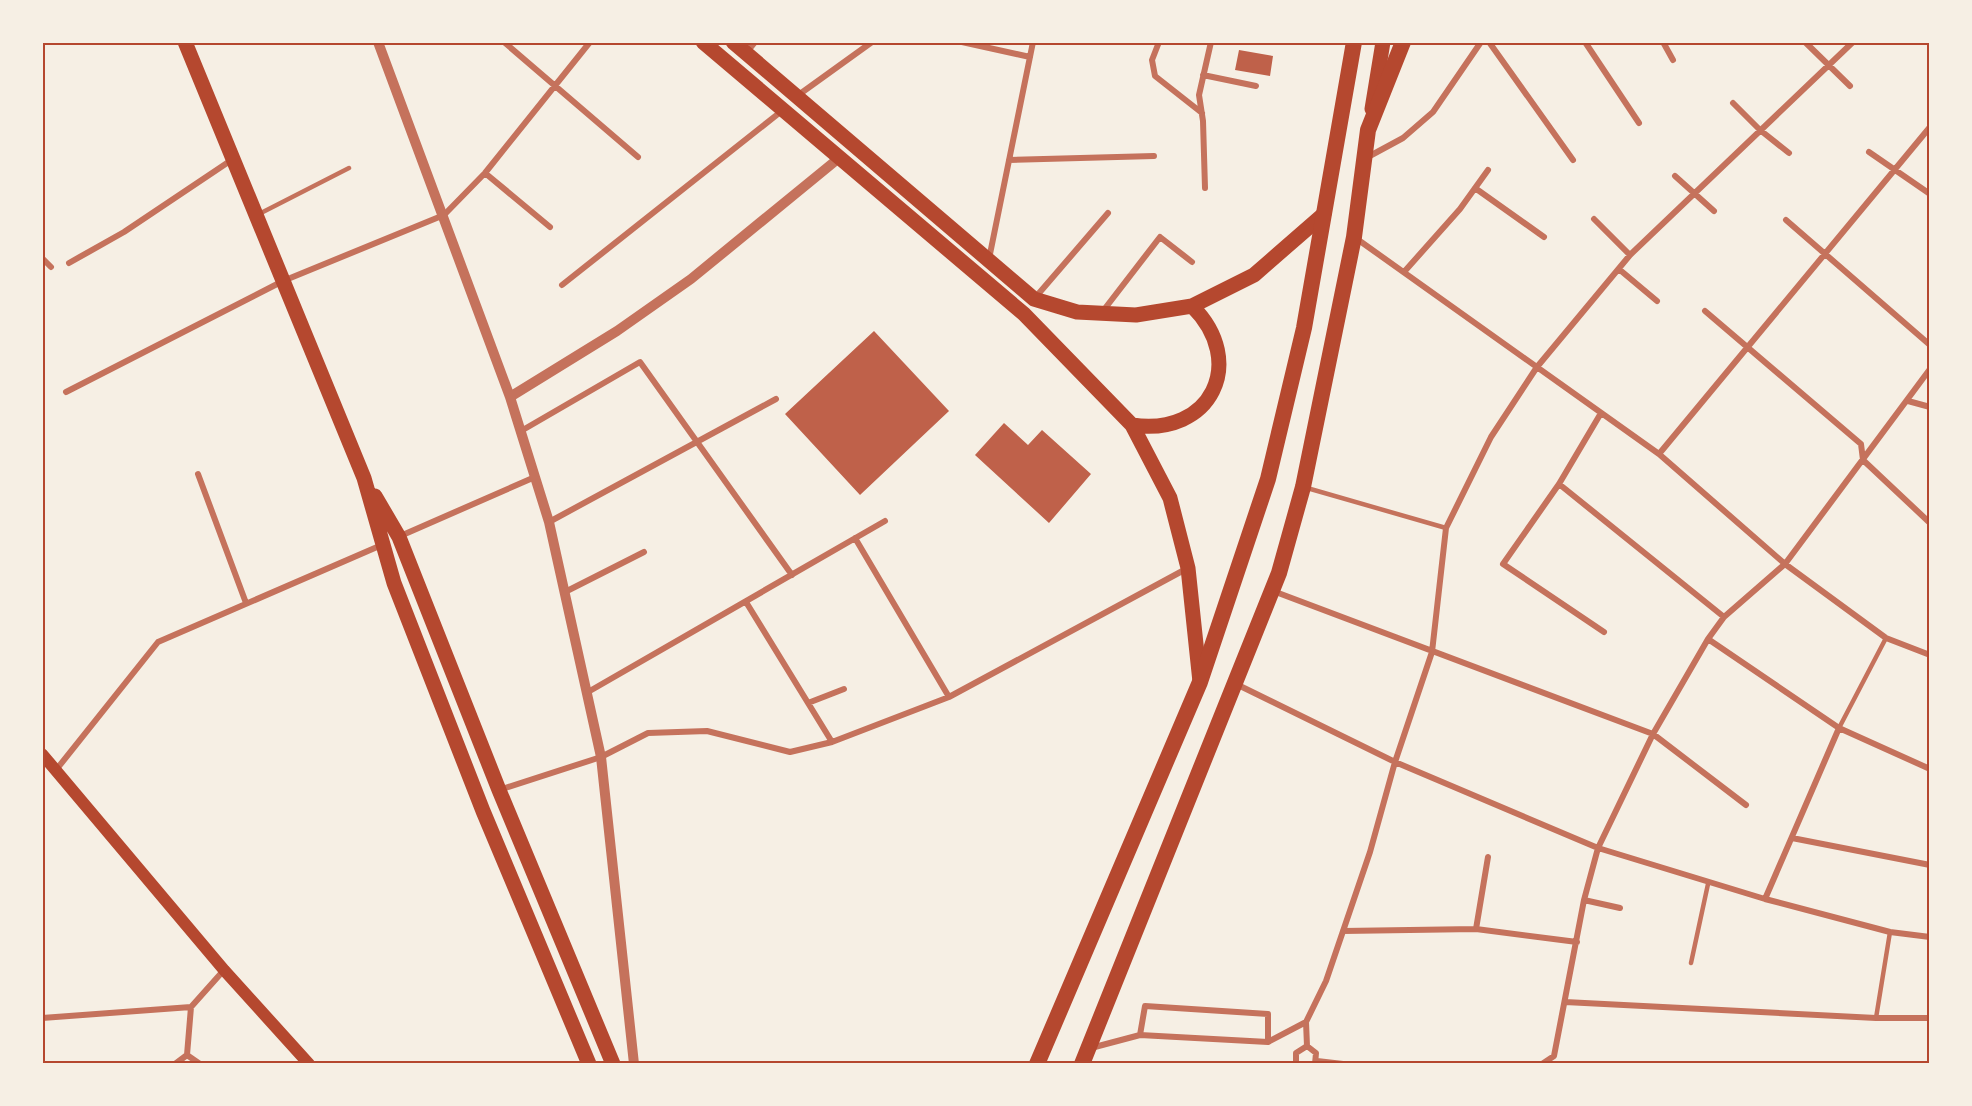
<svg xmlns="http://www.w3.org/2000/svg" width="1972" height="1106" font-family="Helvetica,sans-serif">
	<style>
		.building { fill: #bf614a }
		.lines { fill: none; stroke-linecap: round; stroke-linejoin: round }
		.service { stroke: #c5725c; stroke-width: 4.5 }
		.minor { stroke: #c5725c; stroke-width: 6 }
		.tertiary { stroke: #c5725c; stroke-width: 10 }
		.secondary { stroke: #b5482f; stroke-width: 12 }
		.primary { stroke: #b5482f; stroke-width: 15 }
		.trunk { stroke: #b5482f; stroke-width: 16 }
		.neatline { fill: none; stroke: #b5482f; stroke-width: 2 }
	</style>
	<rect width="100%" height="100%" fill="#f6efe4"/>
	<!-- building -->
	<path class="building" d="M1239,50l34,6 -3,20 -35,-6z
		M874,331l75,80 -89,84 -75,-81z
		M1004,423l24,22 14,-15 49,44 -42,49 -74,-68z"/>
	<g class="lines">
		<!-- service -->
		<path class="service" d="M259,214l90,-46
			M1307,488l139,40
			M1839,728l47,-90
			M1691,963l17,-79
			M1876,1018l14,-86"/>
		<!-- minor -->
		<path class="minor" d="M504,42l134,115
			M962,42l68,15
			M1159,42l-7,18 3,16 47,37
			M1489,42l84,118
			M1585,42l54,81
			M1663,42l10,18
			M1805,42l45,44
			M746,53l9,-11
			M1203,75l53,11
			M797,96l75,-54
			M1733,103l27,27 29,23
			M1869,152l61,42
			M1366,158l37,-20 30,-26 48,-70
			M1009,160l145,-4
			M485,173l65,54
			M1675,176l39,35
			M1205,188l-2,-67 -4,-26 12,-53
			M1475,188l69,49
			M1594,219l36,36
			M1786,220l144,125
			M1357,239l302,215 126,110 101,74 44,17
			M42,258l9,9
			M989,259l44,-217
			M69,263l55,-31 109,-73
			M1620,270l37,31
			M1404,272l56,-63 28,-39
			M562,285l221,-175
			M1034,299l74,-86
			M1103,311l57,-74 32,25
			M1705,311l156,133 2,16 67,63
			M66,392l217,-111 161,-66 41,-42 105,-131
			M1908,401l22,6
			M1601,413l-42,71 -56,80 101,68
			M521,431l119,-69 152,213
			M1659,454l271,-327
			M198,474l48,129
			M1559,484l165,133
			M549,522l227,-123
			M398,537l137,-60
			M855,538l94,159
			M1273,591l380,143 93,71
			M565,592l79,-40
			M746,602l86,140
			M1708,639l131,89 91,41
			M1236,684l159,78 203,86 167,51 125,33 40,5
			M588,692l297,-171
			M808,703l36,-14
			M56,770l102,-128 226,-98
			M499,790l102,-33 47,-24 59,-2 83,21 42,-10 117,-45 237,-128
			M1792,838l138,27
			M1765,899l74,-171
			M1584,900l36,8
			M1476,929l12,-72
			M1343,931l133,-2 101,13
			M1565,1002l311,16h54
			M191,1007l-4,48 13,9
			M42,1018l149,-11 33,-37
			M1140,1035l5,-29 123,8v28
			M1307,1046l-1,-24 20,-41 44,-129 25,-90 37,-110 14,-124 45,-91 46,-70 93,-112 223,-213
			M1091,1048l49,-13 128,7 38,-20
			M1317,1061l26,3
			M175,1064l12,-9
			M1296,1064v-11l11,-7 9,7 -1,11
			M1542,1064l12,-8 30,-156 14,-52 55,-114 55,-95 16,-22 61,-53 145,-195"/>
		<!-- tertiary -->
		<path class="tertiary" d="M378,42l132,355 39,125 52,235 33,307
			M510,397l107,-66 74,-52 148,-121"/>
		<!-- secondary -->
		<path class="secondary" d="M42,754l182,216 85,94"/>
		<!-- primary -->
		<path class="primary" d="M185,42l179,436 30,105 89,228 106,253
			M703,42l321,272 108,111 38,73 18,70 12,114
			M733,42l301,257 43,13 59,3 56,-9 62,-31 70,-61
			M1372,109l11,-67
			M1132,425c79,12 116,-63 60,-119
			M375,496l24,41 100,253 114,274"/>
		<!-- trunk -->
		<path class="trunk" d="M1037,1064l163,-382 68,-203 36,-151 50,-286
			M1082,1064l197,-491 24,-86 51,-250 14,-107 35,-88"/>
	</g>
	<!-- border -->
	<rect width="1972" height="1106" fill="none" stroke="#f6efe4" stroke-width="87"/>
	<rect x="44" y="44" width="1884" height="1018" class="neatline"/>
</svg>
